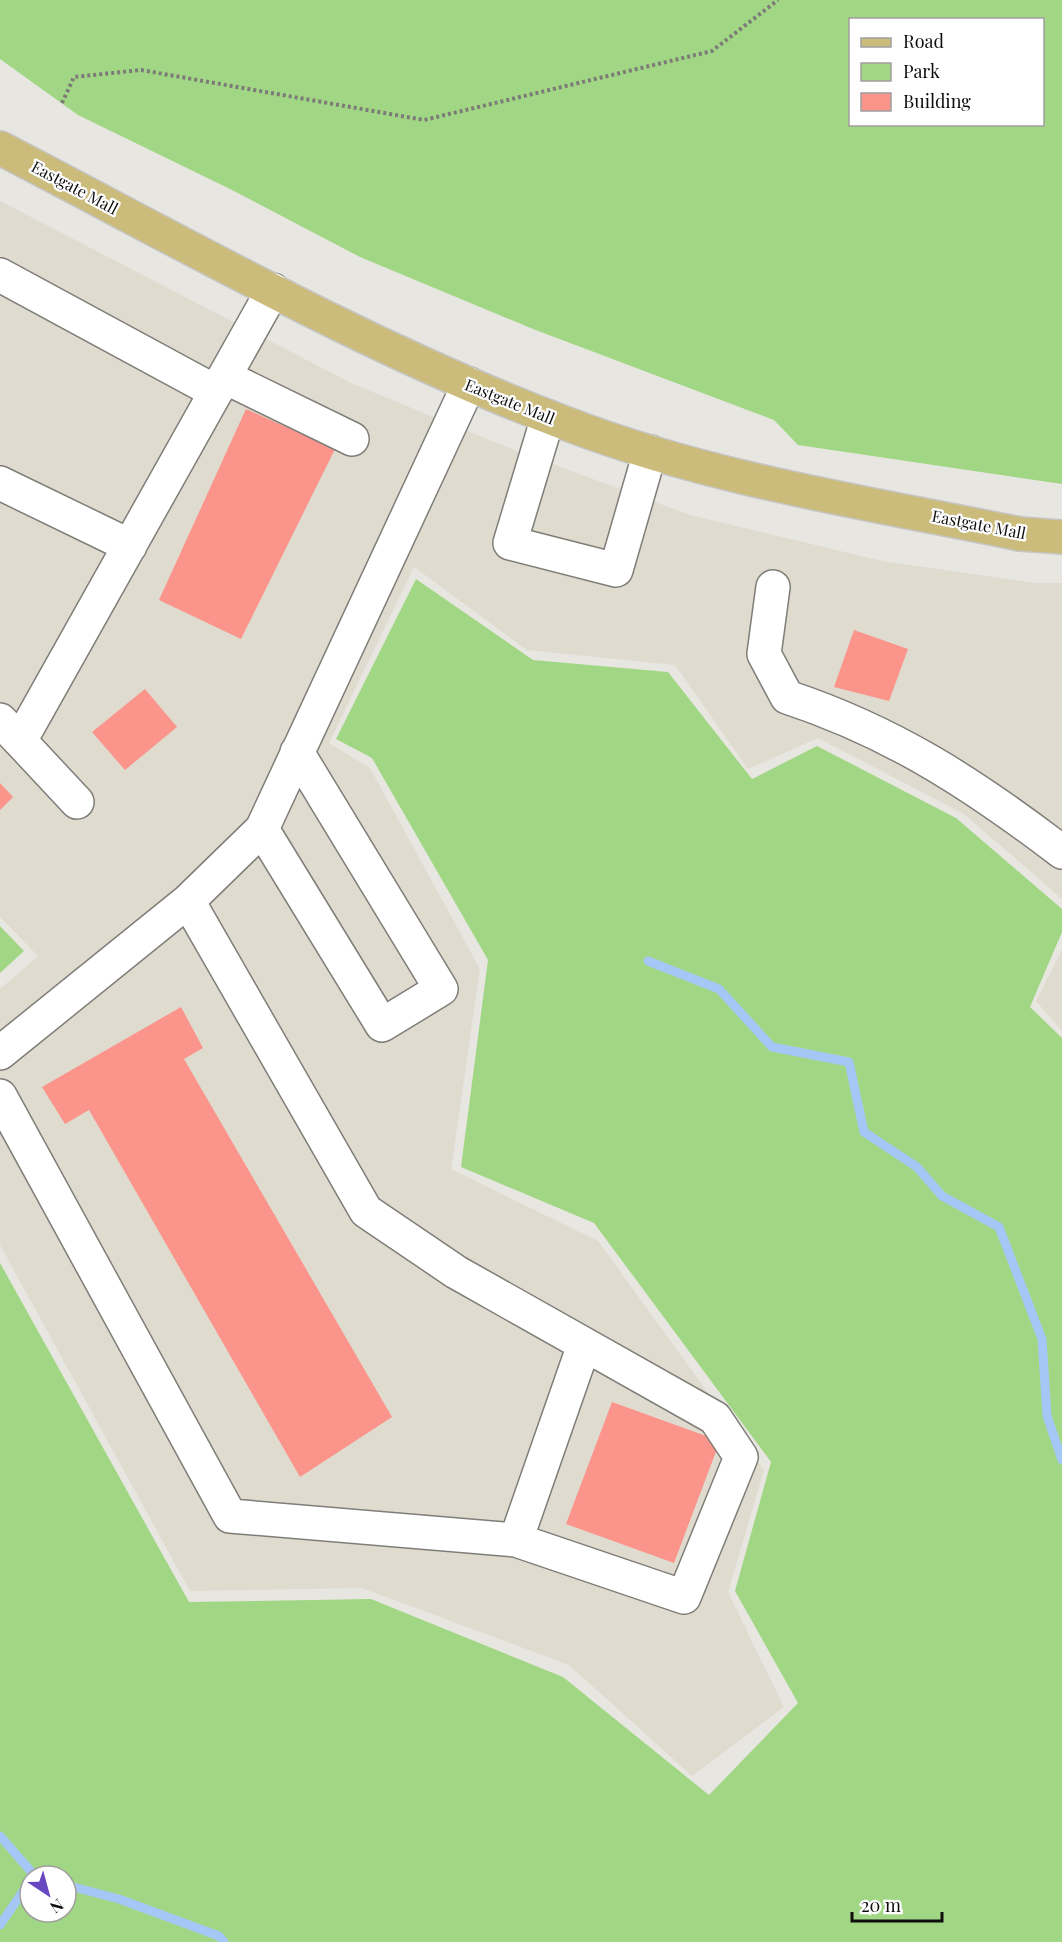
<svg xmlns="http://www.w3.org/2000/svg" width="1062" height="1942" font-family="'Playfair Display',serif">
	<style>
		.built { fill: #dfdbce }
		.green { fill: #a1d784; fill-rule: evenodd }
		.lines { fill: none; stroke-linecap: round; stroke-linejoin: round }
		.stream { stroke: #a5c7f5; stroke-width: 9 }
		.building { fill: #fb948b }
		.minor-casing { stroke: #7f7d78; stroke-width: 36 }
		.major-casing { stroke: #c5c5c5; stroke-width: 36 }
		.path { stroke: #7d7b78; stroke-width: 4; stroke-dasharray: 3 3; stroke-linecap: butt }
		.minor { stroke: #fff; stroke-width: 33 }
		.major { stroke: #cbbc7c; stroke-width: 33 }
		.labels { text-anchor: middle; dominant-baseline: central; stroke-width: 4.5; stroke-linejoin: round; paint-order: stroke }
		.street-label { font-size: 16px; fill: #0f0e0d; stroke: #fff }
	</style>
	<rect width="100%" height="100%" fill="#e8e6e1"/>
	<!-- built -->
	<path class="built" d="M0,201l353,183 159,65 178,66 192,46 153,22h27v316l-98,-85 -146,-76 -70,31 -73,-104 -148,-15 -113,-83 -85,176 41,25 110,201 -29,200 147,72 166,229 -36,122 56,115 -92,69 -123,-111 -207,-77 -172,3 -190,-346v-256l38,-33 -38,-39z
		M1062,950v81l-26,-30z"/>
	<!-- green -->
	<path class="green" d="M0,0h1062v484l-264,-39 -24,-25 -241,-91 -173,-72 -128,-67 -154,-75 -78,-56zM850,20h192v104h-192z
		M416,579l117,81 135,12 84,107 65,-33 139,72 106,91v23l-32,75 32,31v904h-1062v-679l189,339 182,-3 192,78 146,118 89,-92 -63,-112 36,-129 -177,-239 -133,-56 27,-207 -116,-202 -36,-19zM30,1876h36v36h-36z
		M0,926l24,25 -24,22z"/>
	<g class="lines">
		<!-- stream -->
		<path class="stream" d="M648,961l71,28 53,58 77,15 15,70 53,35 25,29 57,31 43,112 5,77 15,44
			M0,1836l35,40
			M66,1885l53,14 100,37 5,6
			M0,1925l30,-44"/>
	</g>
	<!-- building -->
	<path class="building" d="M246,409l89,40 -94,190 -82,-39z
		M854,630l54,19 -19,52 -55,-14z
		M145,689l32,38 -52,43 -33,-38z
		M0,783l13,14 -13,13z
		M181,1007l22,41 -19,11 208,358 -92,60 -211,-367 -24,14 -23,-37z
		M612,1402l108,39 -46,122 -108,-39z"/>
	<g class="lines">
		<defs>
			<path id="minor" d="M0,275l216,117
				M225,377l127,62
				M548,417l-38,126 106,27 34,-118
				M0,483l130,63
				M773,587l-9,67 23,43c106,35 186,87 275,155
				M0,720l20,21 253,-451
				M20,741l57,61
				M262,829l120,196 59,-36 -144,-237
				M0,1053l188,-152 74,-72 207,-445
				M0,1096l230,420 286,24 168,57 57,-140 -26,-39 -259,-146 -90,-61 -178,-310
				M516,1540l68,-195"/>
			<path id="major" d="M0,148c187,97 372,203 570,277 144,55 299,78 450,109l42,3"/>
		</defs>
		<!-- minor casing -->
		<use href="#minor" class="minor-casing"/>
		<!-- major casing -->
		<use href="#major" class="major-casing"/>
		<!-- path -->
		<path class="path" d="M62,103l12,-26 67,-7 283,50 288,-69 66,-51"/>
		<!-- minor -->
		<use href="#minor" class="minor"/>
		<!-- major -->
		<use href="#major" class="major"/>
	</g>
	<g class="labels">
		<!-- street labels -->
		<g class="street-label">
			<text transform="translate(75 187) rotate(28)">Eastgate Mall</text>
			<text transform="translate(510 401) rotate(22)">Eastgate Mall</text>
			<text transform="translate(979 524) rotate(11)">Eastgate Mall</text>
		</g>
	</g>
	<!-- legend -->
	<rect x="849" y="18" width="195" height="108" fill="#ffffff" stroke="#9f9f9e" stroke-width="1.5"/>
	<rect x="861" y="38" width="30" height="9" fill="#cbbc7c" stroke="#9f9f9e" stroke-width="1.5"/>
	<text x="903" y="48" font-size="18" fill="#0f0e0d">Road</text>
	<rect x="861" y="63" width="30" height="18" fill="#a1d784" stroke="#9f9f9e" stroke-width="1.5"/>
	<text x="903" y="78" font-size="18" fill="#0f0e0d">Park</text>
	<rect x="861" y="93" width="30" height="18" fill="#fb948b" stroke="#9f9f9e" stroke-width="1.5"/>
	<text x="903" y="108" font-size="18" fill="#0f0e0d">Building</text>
	<!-- north arrow -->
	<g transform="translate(48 1894) rotate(144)"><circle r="28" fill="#ffffff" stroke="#9f9f9e" stroke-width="1.5"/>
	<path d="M0-4.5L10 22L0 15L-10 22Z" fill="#6848c1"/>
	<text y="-9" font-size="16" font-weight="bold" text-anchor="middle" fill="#0f0e0d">N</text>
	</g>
	<!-- scale -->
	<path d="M852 1912v9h90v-9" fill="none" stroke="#0f0e0d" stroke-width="3"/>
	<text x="861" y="1912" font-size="18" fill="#0f0e0d" stroke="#ffffff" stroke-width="4.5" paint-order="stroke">20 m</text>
</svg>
